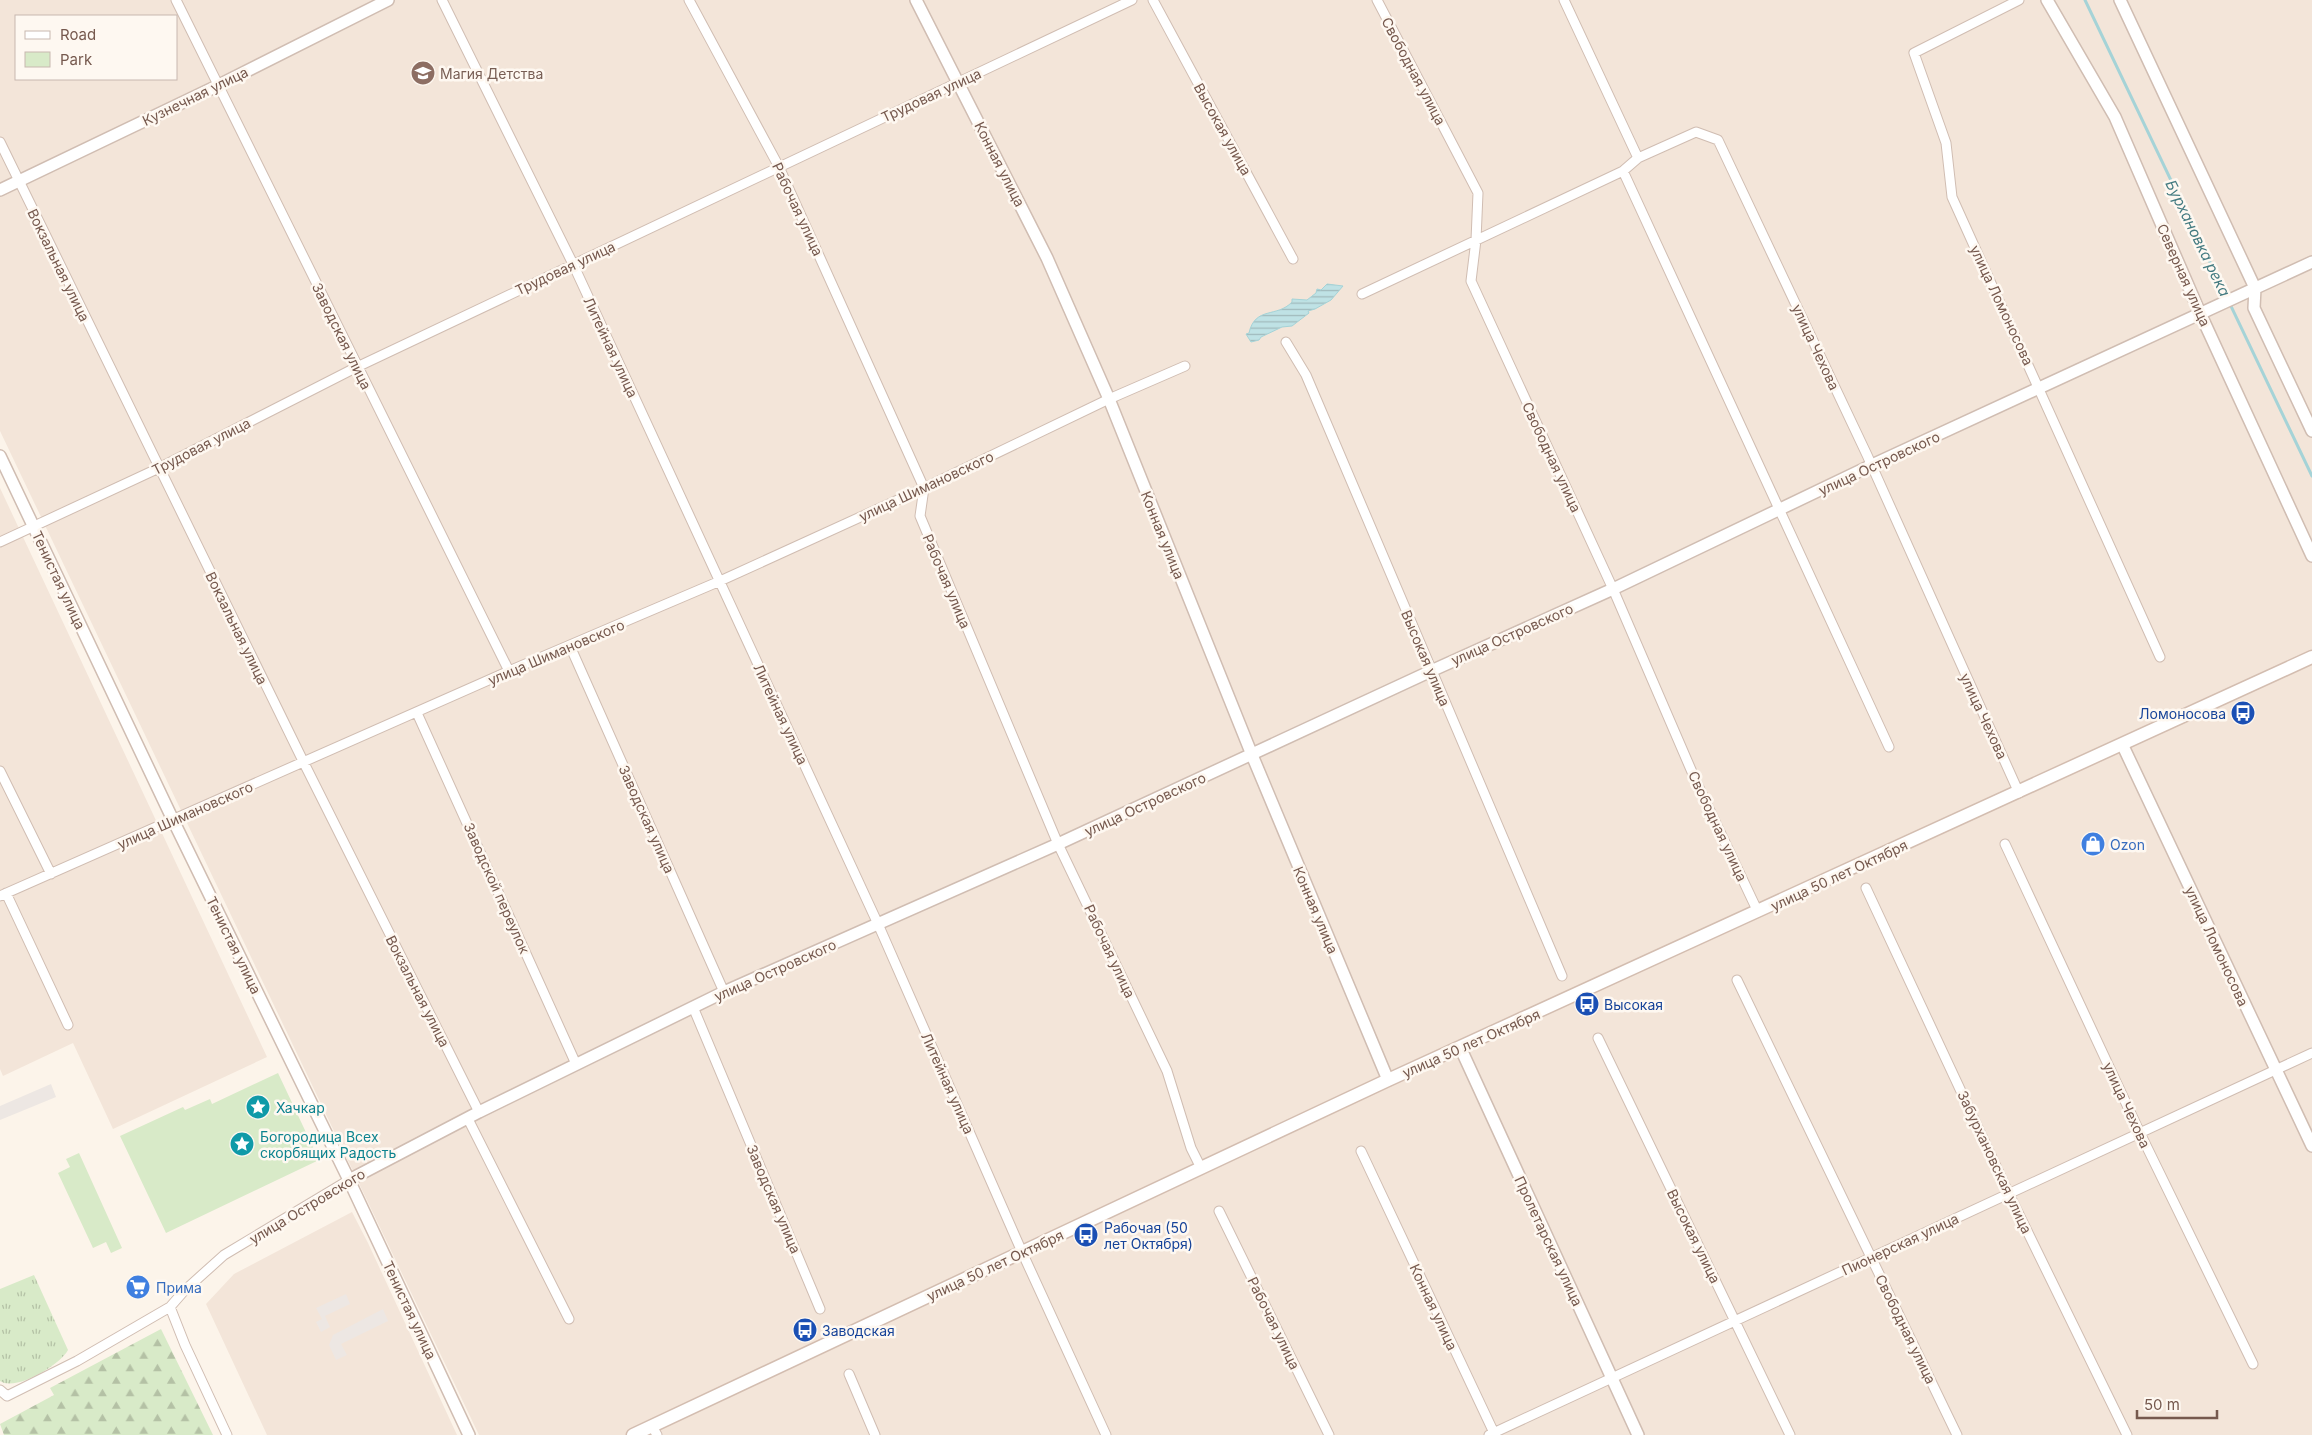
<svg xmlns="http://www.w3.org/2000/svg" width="2312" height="1435" font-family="Inter,sans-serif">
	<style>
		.residential { fill: #f3e5d9; fill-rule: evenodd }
		.industrial { fill: #ede7e3 }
		.grass { fill: url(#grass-tufts) }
		.forest { fill: url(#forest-firs) }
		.green { fill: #d8eac8 }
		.water { fill: url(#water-rules); stroke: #a5d3d7 }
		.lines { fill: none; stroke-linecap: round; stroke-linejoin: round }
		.stream { stroke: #a5d3d7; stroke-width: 3 }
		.minor-casing { stroke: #d0bdb2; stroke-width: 11 }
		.tertiary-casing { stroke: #d0bdb2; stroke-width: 14 }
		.secondary-casing { stroke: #d3bdb0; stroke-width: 15 }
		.minor { stroke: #fff; stroke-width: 9 }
		.tertiary { stroke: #fff; stroke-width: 11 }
		.secondary { stroke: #fff; stroke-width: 12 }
		.labels { text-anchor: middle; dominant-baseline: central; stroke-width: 5; stroke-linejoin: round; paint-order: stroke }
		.street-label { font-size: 14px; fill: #76594e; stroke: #fef8f1 }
		.education-label { font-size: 14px; fill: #785e54; stroke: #fef8f1; text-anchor: start }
		.transit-label { font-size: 14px; fill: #164399; stroke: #fef8f1; text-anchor: start }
		.shop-label { font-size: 14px; fill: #366cbe; stroke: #fef8f1; text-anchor: start }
		.culture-label { font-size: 14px; fill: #0d838f; stroke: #fef8f1; text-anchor: start }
		.water-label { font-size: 15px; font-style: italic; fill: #447b81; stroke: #fef8f1 }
	</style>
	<defs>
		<pattern id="grass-tufts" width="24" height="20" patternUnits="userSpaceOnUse" patternTransform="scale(1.25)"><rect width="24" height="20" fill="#d8eac8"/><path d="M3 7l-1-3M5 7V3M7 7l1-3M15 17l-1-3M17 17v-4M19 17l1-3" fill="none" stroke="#b4c1a5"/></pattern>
		<pattern id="forest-firs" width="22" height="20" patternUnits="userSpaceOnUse" patternTransform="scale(1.25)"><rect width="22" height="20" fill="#d8eac8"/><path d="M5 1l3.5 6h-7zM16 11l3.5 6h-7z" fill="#b4c1a5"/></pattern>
		<pattern id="water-rules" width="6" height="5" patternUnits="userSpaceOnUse" patternTransform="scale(1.25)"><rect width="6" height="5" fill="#bfe2e5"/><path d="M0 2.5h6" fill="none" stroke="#a0babc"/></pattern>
	</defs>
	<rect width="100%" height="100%" fill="#fcf4ea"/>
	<!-- residential -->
	<path class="residential" d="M0,0h2312v1435h-1833l-479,-1004zM16,16h160v63h-160z
		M0,488l267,569 -154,72 -40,-86 -70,33 -3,-7z
		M352,1212l16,31 89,192h-190l-61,-131 28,-30z"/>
	<!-- industrial -->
	<path class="industrial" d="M51,1084l5,13 -56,23v-14z
		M346,1294l4,10 -25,12 5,11 -9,5 -5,-10 6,-3 -6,-11z
		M383,1309l5,12 -47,23 6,11 -11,5 -7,-15 4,-10z"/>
	<!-- grass -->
	<path class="grass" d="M34,1275l34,75c-7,14 -52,42 -68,31v-92z"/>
	<!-- forest -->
	<path class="forest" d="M161,1329l52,106h-209l-4,-11 54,-29 -4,-7z"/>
	<!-- green -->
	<path class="green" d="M278,1073l41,87 -153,73 -46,-97 63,-29 2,3 25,-11 2,5z
		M79,1153l43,95 -11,5 -5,-11 -13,6 -35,-75 12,-6 -4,-8z"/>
	<!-- water -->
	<path class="water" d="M1327,284l16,2 -12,14 -16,9 -7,2 1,2 -17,13 -10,1 -21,10 -2,3 -8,2 -5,-8 3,-1c6,-27 28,-15 43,-31v-3l15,1 9,-7 1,-4 4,1z"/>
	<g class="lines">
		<!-- stream -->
		<path class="stream" d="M2085,0l227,476"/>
		<defs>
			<path id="minor" d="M176,0l333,671
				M442,0l131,264 305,660 144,328 84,183
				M689,0l90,167 145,321 -4,28 138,328 109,227 24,77 10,20
				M1153,0l140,259
				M1377,0l101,193 -2,47 -5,41 142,308 82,190 63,133
				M1564,0l74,158 58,-26 22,8 149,315 152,338
				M2019,0l-105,53 32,90 6,54 208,460
				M0,142l304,621 175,349
				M1623,171l266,576
				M1362,294l261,-123 15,-13
				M1286,342l20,33 256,601
				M0,542l159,-74 198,-101 775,-367
				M570,646l154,346
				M417,713l159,351
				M0,771l51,103
				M2005,844l135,289 113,231
				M1866,888l143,306 118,241
				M6,893l62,132
				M0,896l509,-225 211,-90 204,-93 185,-89 76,-33
				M1737,980l220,455
				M693,1007l127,302
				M1598,1038l192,397
				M468,1119l101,200
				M1361,1151l134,284
				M1219,1211l110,224
				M170,1307l15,38 42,90
				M849,1374l26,61
				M0,1390l7,6 70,-35 93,-54 14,-16 40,-36 125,-75
				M652,1426l5,9
				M1489,1435l823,-382"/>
			<path id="tertiary" d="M916,0l131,258 62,141 143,356 136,325
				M2047,0l68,117 85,196 112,243
				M2120,0l135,288 -1,20 58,123
				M0,190l217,-104 171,-86
				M0,456l173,364 176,360 120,255
				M2123,746l189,400
				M1460,1047l178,388
				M349,1180l130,-68 245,-120 334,-148 373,-173 182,-82 259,-124 440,-203"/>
			<path id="secondary" d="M633,1435l755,-355 924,-423"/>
		</defs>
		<!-- minor casing -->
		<use href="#minor" class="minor-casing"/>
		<!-- tertiary casing -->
		<use href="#tertiary" class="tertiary-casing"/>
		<!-- secondary casing -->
		<use href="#secondary" class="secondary-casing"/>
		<!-- minor -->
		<use href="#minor" class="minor"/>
		<!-- tertiary -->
		<use href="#tertiary" class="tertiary"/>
		<!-- secondary -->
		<use href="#secondary" class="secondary"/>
	</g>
	<!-- icons -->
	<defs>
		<symbol id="school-disc" viewBox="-11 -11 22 22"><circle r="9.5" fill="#8d6e63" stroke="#fef8f1"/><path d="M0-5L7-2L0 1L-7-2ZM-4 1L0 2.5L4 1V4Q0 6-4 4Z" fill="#fff"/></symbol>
		<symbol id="bus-disc" viewBox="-11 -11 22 22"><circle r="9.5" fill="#1a4fb4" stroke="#fef8f1"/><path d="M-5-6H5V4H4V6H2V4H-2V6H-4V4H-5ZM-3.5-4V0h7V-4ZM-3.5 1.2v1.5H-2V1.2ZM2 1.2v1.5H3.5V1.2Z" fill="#fff"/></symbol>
		<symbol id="shop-disc" viewBox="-11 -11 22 22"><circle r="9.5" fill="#3f7fe0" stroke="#fef8f1"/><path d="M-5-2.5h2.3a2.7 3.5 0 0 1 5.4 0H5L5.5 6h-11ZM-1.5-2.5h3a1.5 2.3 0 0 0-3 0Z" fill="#fff"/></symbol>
		<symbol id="sight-disc" viewBox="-11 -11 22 22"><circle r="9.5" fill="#0f9aa8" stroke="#fef8f1"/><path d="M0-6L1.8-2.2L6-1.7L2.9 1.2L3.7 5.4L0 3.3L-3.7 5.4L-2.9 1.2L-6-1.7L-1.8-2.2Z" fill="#fff"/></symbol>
		<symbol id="supermarket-disc" viewBox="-11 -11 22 22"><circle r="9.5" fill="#3f7fe0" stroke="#fef8f1"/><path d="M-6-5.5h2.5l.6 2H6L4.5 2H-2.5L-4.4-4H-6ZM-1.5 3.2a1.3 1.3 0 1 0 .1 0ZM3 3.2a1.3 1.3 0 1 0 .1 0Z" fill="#fff"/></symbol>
	</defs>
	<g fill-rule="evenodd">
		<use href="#school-disc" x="409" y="59" width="28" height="28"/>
		<use href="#bus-disc" x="2229" y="699" width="28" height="28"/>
		<use href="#shop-disc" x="2079" y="830" width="28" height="28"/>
		<use href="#bus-disc" x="1573" y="990" width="28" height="28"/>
		<use href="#sight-disc" x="244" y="1093" width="28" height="28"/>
		<use href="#sight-disc" x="228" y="1130" width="28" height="28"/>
		<use href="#bus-disc" x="1072" y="1221" width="28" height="28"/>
		<use href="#supermarket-disc" x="124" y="1273" width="28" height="28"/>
		<use href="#bus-disc" x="791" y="1316" width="28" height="28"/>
	</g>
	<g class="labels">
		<!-- street labels -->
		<g class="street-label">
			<text transform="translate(1414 71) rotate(62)">Свободная улица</text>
			<text transform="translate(931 95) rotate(-25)">Трудовая улица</text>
			<text transform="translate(195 96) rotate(-26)">Кузнечная улица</text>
			<text transform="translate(1223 129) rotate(61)">Высокая улица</text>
			<text transform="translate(1000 164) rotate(63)">Конная улица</text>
			<text transform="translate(798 209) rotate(65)">Рабочая улица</text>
			<text transform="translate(59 265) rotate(64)">Вокзальная улица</text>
			<text transform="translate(565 268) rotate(-25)">Трудовая улица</text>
			<text transform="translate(2184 275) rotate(66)">Северная улица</text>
			<text transform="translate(2002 305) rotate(65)">улица Ломоносова</text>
			<text transform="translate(342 336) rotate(64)">Заводская улица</text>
			<text transform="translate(611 347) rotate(65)">Литейная улица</text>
			<text transform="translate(1816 347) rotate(65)">улица Чехова</text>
			<text transform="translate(201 446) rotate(-27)">Трудовая улица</text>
			<text transform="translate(1552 457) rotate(65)">Свободная улица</text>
			<text transform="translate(1879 463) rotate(-25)">улица Островского</text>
			<text transform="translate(926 486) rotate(-25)">улица Шимановского</text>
			<text transform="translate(1163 535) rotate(68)">Конная улица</text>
			<text transform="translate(59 580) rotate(65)">Тенистая улица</text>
			<text transform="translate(947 581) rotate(67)">Рабочая улица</text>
			<text transform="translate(237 628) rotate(64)">Вокзальная улица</text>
			<text transform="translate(1512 634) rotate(-24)">улица Островского</text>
			<text transform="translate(556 652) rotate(-23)">улица Шимановского</text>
			<text transform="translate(1426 658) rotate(67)">Высокая улица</text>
			<text transform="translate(781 714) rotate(65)">Литейная улица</text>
			<text transform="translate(1984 716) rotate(65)">улица Чехова</text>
			<text transform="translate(1145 804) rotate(-25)">улица Островского</text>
			<text transform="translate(185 815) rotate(-24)">улица Шимановского</text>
			<text transform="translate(647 819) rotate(66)">Заводская улица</text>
			<text transform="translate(1718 826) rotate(65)">Свободная улица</text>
			<text transform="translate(1839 875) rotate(-25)">улица 50 лет Октября</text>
			<text transform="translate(497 888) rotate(66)">Заводской переулок</text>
			<text transform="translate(1316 910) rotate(67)">Конная улица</text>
			<text transform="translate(234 945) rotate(64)">Тенистая улица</text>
			<text transform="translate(2217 946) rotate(65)">улица Ломоносова</text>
			<text transform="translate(1110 951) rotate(65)">Рабочая улица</text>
			<text transform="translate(775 970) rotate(-24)">улица Островского</text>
			<text transform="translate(418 991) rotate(63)">Вокзальная улица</text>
			<text transform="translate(1471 1043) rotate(-24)">улица 50 лет Октября</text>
			<text transform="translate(948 1083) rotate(66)">Литейная улица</text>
			<text transform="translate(2127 1105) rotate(65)">улица Чехова</text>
			<text transform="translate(1995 1162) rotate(65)">Забурхановская улица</text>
			<text transform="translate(774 1199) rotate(67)">Заводская улица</text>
			<text transform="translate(307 1206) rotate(-31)">улица Островского</text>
			<text transform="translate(1694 1236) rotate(64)">Высокая улица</text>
			<text transform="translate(1549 1241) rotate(65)">Пролетарская улица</text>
			<text transform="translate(1900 1244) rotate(-25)">Пионерская улица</text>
			<text transform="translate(995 1265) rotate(-25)">улица 50 лет Октября</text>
			<text transform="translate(1434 1307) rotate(65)">Конная улица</text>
			<text transform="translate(410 1310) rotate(65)">Тенистая улица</text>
			<text transform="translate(1274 1323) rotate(64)">Рабочая улица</text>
			<text transform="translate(1906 1329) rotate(64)">Свободная улица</text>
		</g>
		<!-- education labels -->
		<g class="education-label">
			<text x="440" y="73">Магия Детства</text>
		</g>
		<!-- transit labels -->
		<g class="transit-label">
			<text x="2226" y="713" text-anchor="end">Ломоносова</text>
			<text x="1604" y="1004">Высокая</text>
			<text x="1104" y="1227">Рабочая (50<tspan x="1104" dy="16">лет Октября)</tspan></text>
			<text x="822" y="1330">Заводская</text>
		</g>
		<!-- shop labels -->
		<g class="shop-label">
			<text x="2110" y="844">Ozon</text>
			<text x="156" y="1287">Прима</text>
		</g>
		<!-- culture labels -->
		<g class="culture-label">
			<text x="276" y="1107">Хачкар</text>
			<text x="260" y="1136">Богородица Всех<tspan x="260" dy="16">скорбящих Радость</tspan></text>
		</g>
		<!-- water labels -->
		<g class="water-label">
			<text transform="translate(2198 238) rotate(64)">Бурхановка река</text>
		</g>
	</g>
	<!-- legend -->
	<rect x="15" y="15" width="162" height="65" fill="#fef8f1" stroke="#c8b8b0"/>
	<rect x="25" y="31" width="25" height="8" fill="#ffffff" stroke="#c8b8b0"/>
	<text x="60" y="40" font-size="15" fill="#76594e">Road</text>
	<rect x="25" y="52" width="25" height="15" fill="#d8eac8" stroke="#c8b8b0"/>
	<text x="60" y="65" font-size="15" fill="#76594e">Park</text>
	<!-- scale -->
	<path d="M2137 1410v8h80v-8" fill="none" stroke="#76594e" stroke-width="2.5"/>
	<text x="2144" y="1410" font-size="15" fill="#76594e" stroke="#fef8f1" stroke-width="4" paint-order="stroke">50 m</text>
</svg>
